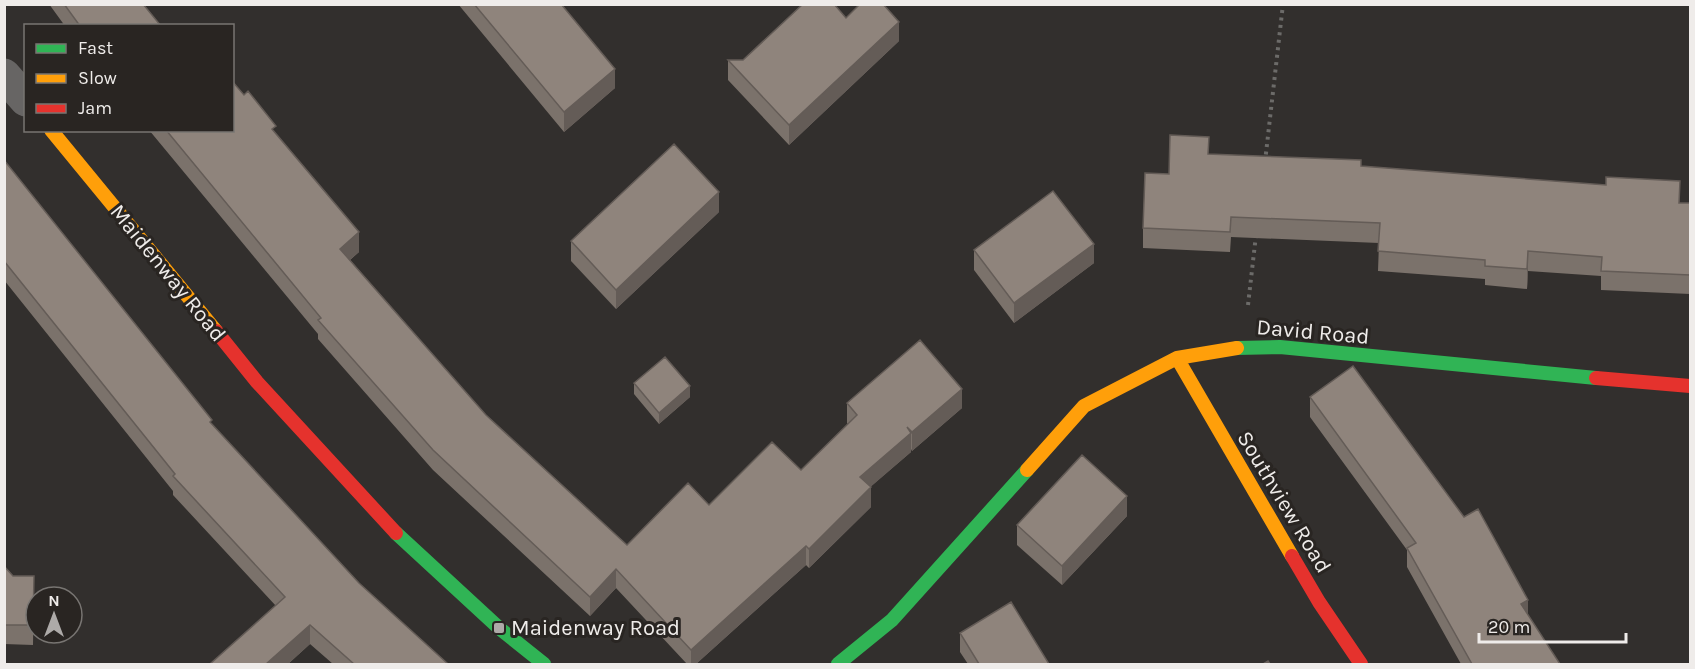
<svg xmlns="http://www.w3.org/2000/svg" width="1695" height="669" font-family="Karla,sans-serif">
	<style>
		.lines { fill: none; stroke-linecap: round; stroke-linejoin: round }
		.path { stroke: #6c6b69; stroke-width: 4; stroke-dasharray: 3 4.5; stroke-linecap: butt }
		.street { stroke: #676564; stroke-width: 33 }
		.fast { stroke: #30b455; stroke-width: 14 }
		.slow { stroke: #ff9f0a; stroke-width: 14 }
		.jam { stroke: #e5322d; stroke-width: 14 }
		.wall { fill: #7b726b }
		.shaded-wall { fill: #645c57 }
		.building { fill: #8f847c; stroke: #645c57; stroke-width: 1.5 }
		.poi-dot { fill: #adaaa8; stroke: #292522; stroke-width: 2 }
		.labels { text-anchor: middle; dominant-baseline: central; stroke-width: 6; stroke-linejoin: round; paint-order: stroke }
		.street-label { font-size: 22px; fill: #efecea; stroke: #292522 }
		.poi-label { font-size: 22px; fill: #efecea; stroke: #292522; text-anchor: start }
	</style>
	<rect width="100%" height="100%" fill="#322f2d"/>
	<g class="lines">
		<!-- path -->
		<path class="path" d="M1265,162l18,-158
			M1248,305l8,-70"/>
		<!-- street -->
		<path class="street" d="M4,75l22,25"/>
		<!-- fast -->
		<path class="fast" d="M1237,348l43,-1 316,31
			M396,533l103,95 45,36
			M838,664l54,-44 135,-150"/>
		<!-- slow -->
		<path class="slow" d="M51,130l165,201
			M1177,358l115,198
			M1027,470l57,-64 93,-48 60,-10"/>
		<!-- jam -->
		<path class="jam" d="M216,331l41,51 139,151
			M1596,378l94,8
			M1292,556l27,46 42,62"/>
	</g>
	<!-- wall -->
	<path class="wall" d="M49,4h94l18,22h-96z
		M458,4h103l54,84 -51,44z
		M899,41l-110,104 -61,-65v-20h15z
		M149,130h83l44,4 83,118 -9,8 136,155 141,130 82,-40 92,-35 47,-46 -1,-1v-20l115,5 -50,43 -1,-2v3l-41,35 1,20 -62,61 -3,-3 -110,99h-9l-71,-76 -26,28 -157,-146 -115,-131v-5z
		M1209,154l152,12 318,37h11v91l-89,-4v-14l-73,-5 -1,18 -42,-4v-6l-107,-8 1,-28 -148,-6 -1,15 -87,-4v-20l26,-54z
		M4,160l208,265 147,158 89,81h-115l-23,-20 -22,20h-78l66,-58 -103,-111v-4l-169,-211z
		M719,212l-103,97 -45,-48v-20z
		M974,250l120,13 -80,60 -40,-53z
		M634,383l56,14 -31,27 -25,-30z
		M1310,397l218,219 32,48h-99l-54,-97v-17l-97,-133z
		M1127,516l-65,69 -45,-40v-20z
		M4,566l9,10h21l-1,69 -29,-1z
		M960,633l89,31h-81l-8,-12z"/>
	<!-- shaded-wall -->
	<path class="shaded-wall" d="M899,22v19l-110,104v-20z
		M615,69v19l-51,44v-20z
		M719,192v20l-103,97v-19z
		M359,232v20l-19,16v-19z
		M1094,244v19l-80,60v-20z
		M1528,251v20l-1,18v-20z
		M690,386v11l-31,27v-11z
		M962,389v19l-50,43v-19z
		M911,433v19l-51,44v-19z
		M871,487v20l-62,61v-19z
		M1127,496v20l-65,69v-19z
		M806,546v19l-110,99h-5v-14z
		M616,569v19l-26,28v-19z
		M1528,600v19l-7,-15z
		M310,625v19l-22,20h-22z"/>
	<!-- building -->
	<path class="building" d="M64,4h79l18,22h-81z
		M474,4h87l54,65 -51,43z
		M803,4h31l12,14 14,-14h23l16,18 -110,103 -61,-65h15z
		M232,81l12,14 4,-4 28,35 -4,3 87,103 -19,17 146,166 141,130 61,-62 21,22 63,-63 29,28 56,-55 -10,-12 73,-63 42,49 -50,43 -5,-5 4,6 -51,44 11,10 -62,62 -3,-3 -115,104 -75,-81 -26,28 -157,-147 -115,-130 3,-2 -155,-188h66z
		M1170,135l39,2 -1,17 153,6v6l245,19v-8l74,4 -1,22h11v72l-89,-4 1,-14 -74,-6 -1,18 -42,-3v-6l-107,-9 2,-28 -149,-6 -1,15 -87,-4 2,-55 24,1z
		M674,144l45,48 -103,98 -45,-49z
		M4,160l208,260 -2,2 149,161 89,81h-94l-44,-39 -44,39h-56l75,-67 -112,-121 2,-2 -171,-213z
		M1053,191l41,53 -80,59 -40,-53z
		M665,357l25,29 -31,27 -25,-30z
		M1353,366l111,151 14,-8 50,91 -7,4 39,60h-88l-65,-116 9,-5 -106,-146z
		M1082,455l45,41 -65,70 -45,-41z
		M4,566l9,10h21l-1,49h-29z
		M1011,602l38,62h-70l-19,-31z
		M1268,661l2,3h-7z"/>
	<!-- markers -->
	<rect class="poi-dot" x="493" y="622" width="12" height="12" rx="3"/>
	<g class="labels">
		<!-- street labels -->
		<g class="street-label">
			<text transform="translate(168 273) rotate(51)">Maidenway Road</text>
			<text transform="translate(1313 332) rotate(5)">David Road</text>
			<text transform="translate(1284 502) rotate(59)">Southview Road</text>
		</g>
		<!-- poi labels -->
		<g class="poi-label">
			<text x="511" y="628">Maidenway Road</text>
		</g>
	</g>
	<!-- border -->
	<rect width="1695" height="669" fill="none" stroke="#efecea" stroke-width="12"/>
	<!-- legend -->
	<rect x="24" y="24" width="210" height="108" fill="#292522" stroke="#787572" stroke-width="1.5"/>
	<rect x="36" y="44" width="30" height="9" fill="#30b455" stroke="#787572" stroke-width="1.5"/>
	<text x="78" y="54" font-size="18" fill="#efecea">Fast</text>
	<rect x="36" y="74" width="30" height="9" fill="#ff9f0a" stroke="#787572" stroke-width="1.5"/>
	<text x="78" y="84" font-size="18" fill="#efecea">Slow</text>
	<rect x="36" y="104" width="30" height="9" fill="#e5322d" stroke="#787572" stroke-width="1.5"/>
	<text x="78" y="114" font-size="18" fill="#efecea">Jam</text>
	<!-- north arrow -->
	<g transform="translate(54 615)"><circle r="28" fill="#292522" stroke="#787572" stroke-width="1.5"/>
	<path d="M0-4.5L10 22L0 15L-10 22Z" fill="#adaaa8"/>
	<text y="-9" font-size="16" font-weight="bold" text-anchor="middle" fill="#efecea">N</text>
	</g>
	<!-- scale -->
	<path d="M1479 633v9h147v-9" fill="none" stroke="#efecea" stroke-width="3"/>
	<text x="1488" y="633" font-size="18" fill="#efecea" stroke="#292522" stroke-width="4.5" paint-order="stroke">20 m</text>
</svg>
